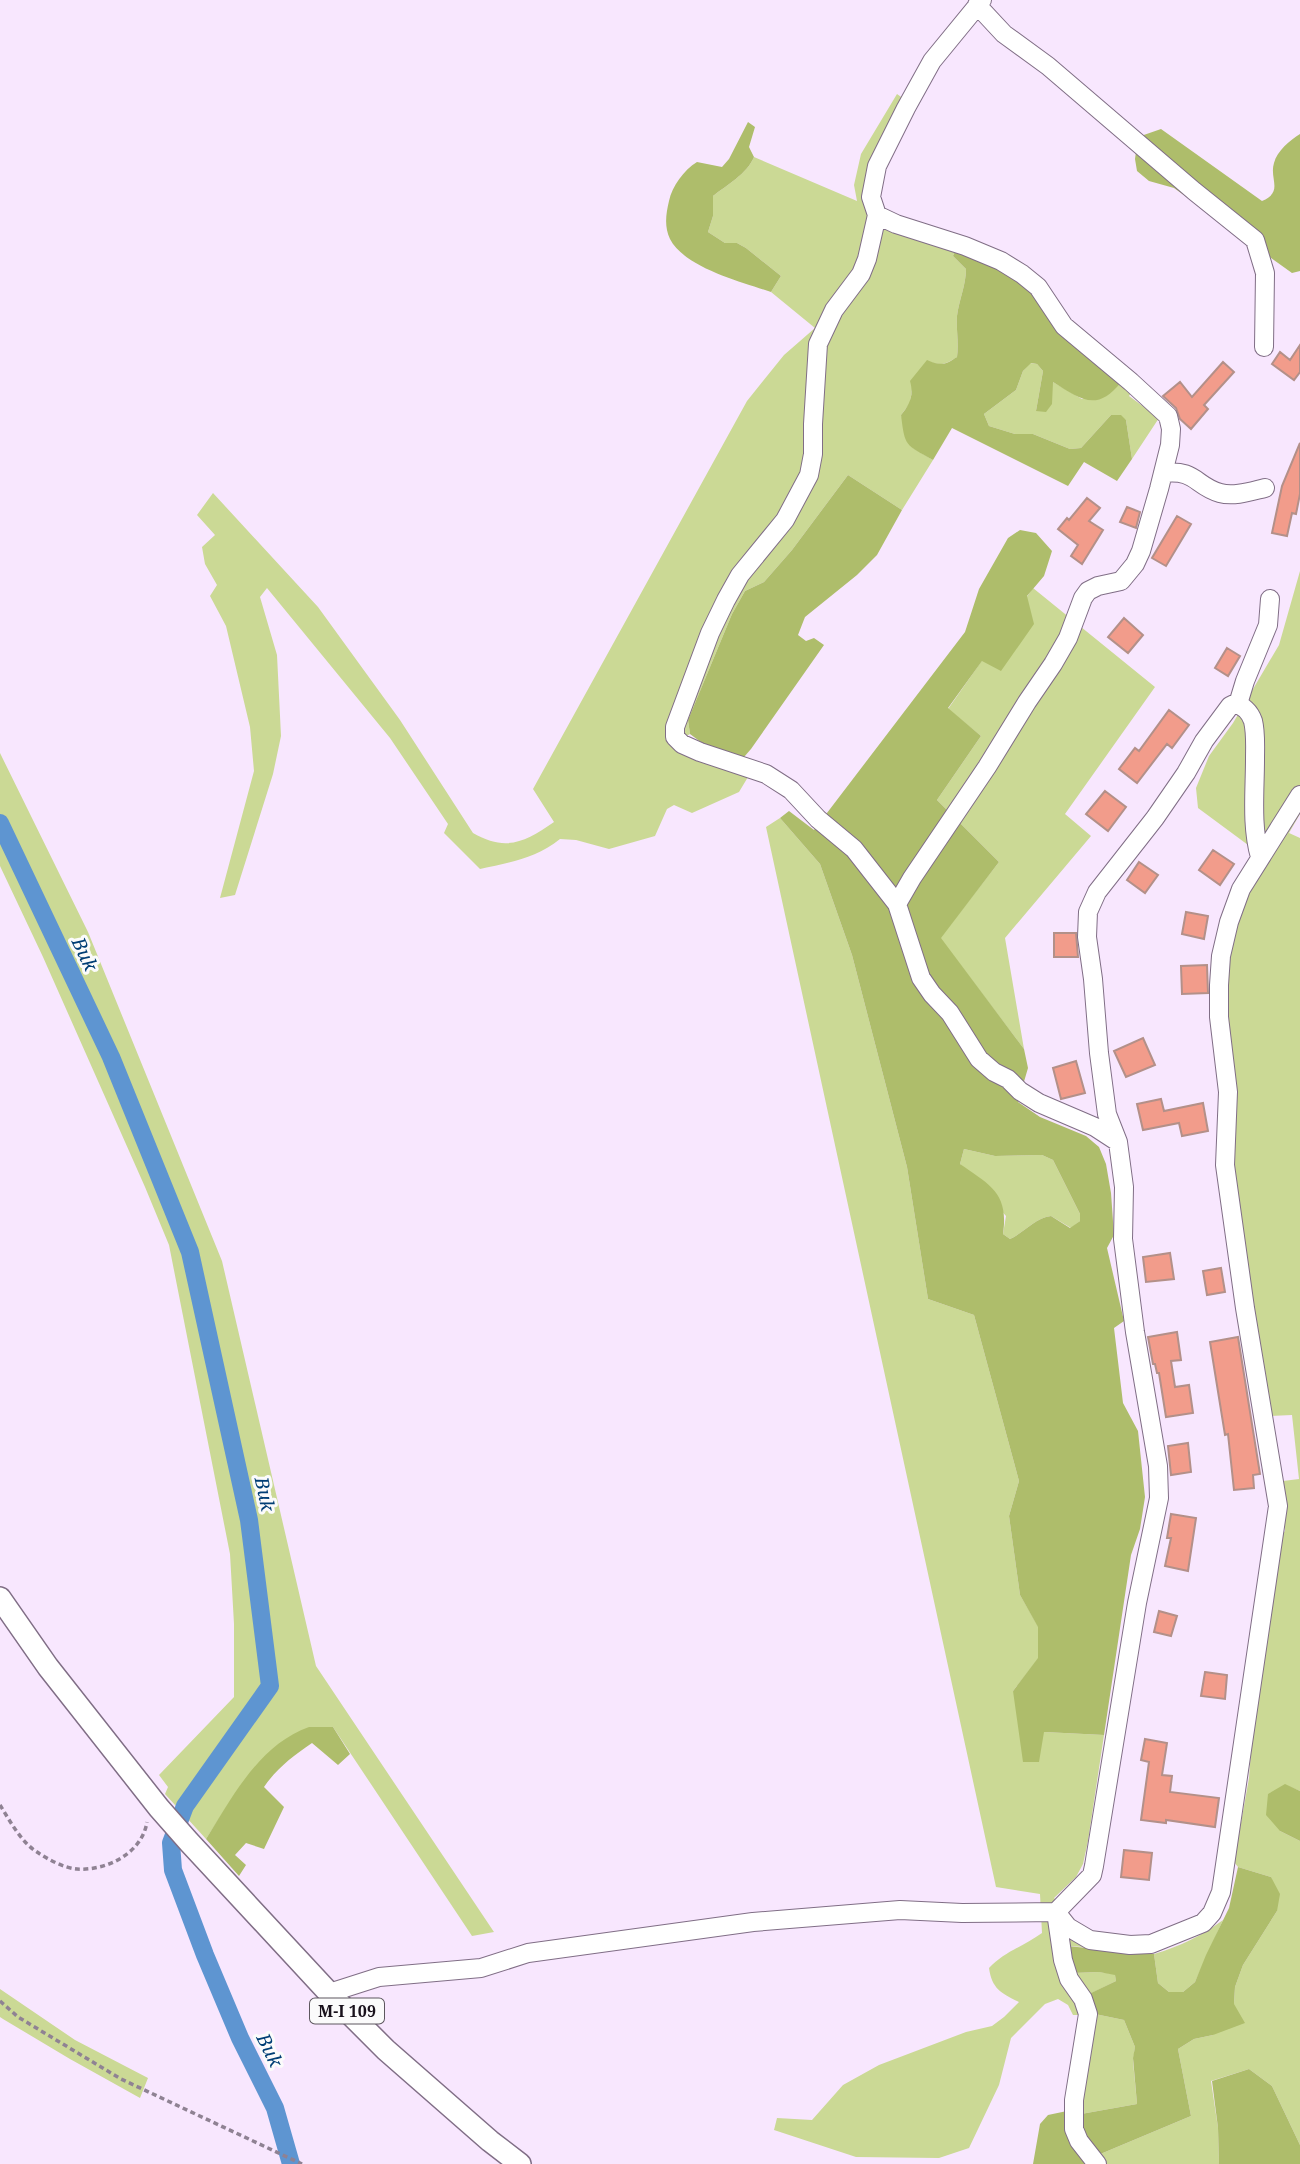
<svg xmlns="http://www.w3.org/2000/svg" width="1300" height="2164" font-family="'Noto Serif',serif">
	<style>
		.green { fill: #cbd995 }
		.forest { fill: #aebd6b; fill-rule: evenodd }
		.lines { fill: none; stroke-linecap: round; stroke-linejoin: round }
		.canal { stroke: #5e95d1; stroke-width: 18 }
		.building { fill: #f29c8b; stroke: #b39089; stroke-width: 2 }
		.minor-casing { stroke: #806e86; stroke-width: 20 }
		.major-casing { stroke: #806e86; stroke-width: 24 }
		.path { stroke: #8f8293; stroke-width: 3.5; stroke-dasharray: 5 3.5; stroke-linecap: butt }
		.minor { stroke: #fff; stroke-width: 18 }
		.major { stroke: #fff; stroke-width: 21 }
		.labels { text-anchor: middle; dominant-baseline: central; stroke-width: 6; stroke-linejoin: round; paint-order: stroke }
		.shield { fill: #fbfbfb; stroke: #5d575e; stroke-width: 2 }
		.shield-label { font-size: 16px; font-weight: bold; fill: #19111b }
		.water-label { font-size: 19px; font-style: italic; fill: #003e75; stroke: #fbfbfb }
	</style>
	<rect width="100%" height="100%" fill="#f8e7fe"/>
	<!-- green -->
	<path class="green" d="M897,94l7,5 -31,62 4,76 6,-7 7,-1 66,20 -3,7 13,13c0,16 -7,31 -9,47 -1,13 2,27 0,41 -12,8 -16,9 -30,4l-15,28 -2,14 -9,12 12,33 20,12 -31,50 -54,-35 -56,75 -28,32 -19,9 -13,23 -44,106 2,14 -17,10 75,33 -9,15 -47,21 -18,-8 -7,4 -12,27 -46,13 -33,-9 -16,-1c-25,20 -50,23 -80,30l-36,-36 4,-9 -58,-86 -123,-150 -7,9 17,58 4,81 -8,38 -38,121 -15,3 34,-127 -4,-44 -24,-101 -16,-30 7,-11 -12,-21 -3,-17 13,-12 -18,-20 16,-22 105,114 82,113 73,113c33,19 52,9 81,-11l-21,-33 214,-388 37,-46 31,-27 -44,-36 10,-16 -35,-28 -9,-5h-12l-17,-11 5,-16v-20c14,-11 34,-22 41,-39l103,44 -3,-16 7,-31z
		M1030,363l7,1 6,7 -7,40 17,-29 29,17 39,-17 12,8 -4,6 30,22 -27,41 -6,-39 -15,-5 -30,33 -11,1 -37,-15h-18l-26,-8 -5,-12 32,-24 7,-19z
		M1300,571v243l-11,19 11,5v953l-15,-6 -5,46 20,10v304l-28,-59 -23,-17 -38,12 7,47 1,36h-117l-4,-9 93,-39 -13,-67 16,-10 19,-4 21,-31 1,-17 8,-22 34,-54 -6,-34 -33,-10 -4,-5 15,-84 4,-55 25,-184 7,-8 -2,-50 16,-2 -7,-64 -23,1 -38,-248 -6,-150 1,-62 19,-64 22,-33 -69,-51 -2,-20 13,-32 24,-33 46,-78z
		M1033,588l122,99 -90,127 26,22 -86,102 19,111 -84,-111 59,-76 -62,-62 44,-64 -33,-27z
		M0,753l88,179 134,329 94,405 178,266 -22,4 -139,-209 -102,73 -25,39 -41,-45 3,-7 -9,-12 75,-78v-73l-4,-70 -61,-309 -24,-58 -102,-230 -43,-91z
		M780,818l40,46 32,91 55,212 21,132 46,16 45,166 -10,35 11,79 18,31v33l-25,32 31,41 60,3 -16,106 -5,23 -7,13 -22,21 22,24 9,25 -18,-1 6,27 26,-1 16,2 1,7 -28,14 7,19 29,6 11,27 -2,14 4,43 -56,10 11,-99h-19l-5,-10 -10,-6 -13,5 -34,34 -12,47 -30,63 -30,10 -83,-1 -82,-27 3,-12 35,2 31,-35 36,-20 87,-33 26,-6 12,-9 15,-15c-18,-9 -27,-13 -30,-34 15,-16 35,-22 53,-35l-2,-39 -44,-7 -230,-1060z
		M964,1149l31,7 47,-1 11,5 27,54v7l-9,7 -20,-12c-16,2 -26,16 -41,23l-7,-5 3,-18 -46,-52z
		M1223,1920l-28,62 -12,10h-14l-11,-9 -4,-29c27,-8 47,-18 69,-34z
		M0,1989l75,51 73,38 -8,20 -70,-39 -67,-40 -3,-2z"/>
	<!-- forest -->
	<path class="forest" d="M748,122l7,5 -6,20 5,10c-7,17 -27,28 -41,39v20l-5,16 17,11h12l9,5 35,28 -10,16c-29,-10 -86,-24 -101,-53 -6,-13 -4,-25 -1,-38 3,-15 15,-31 28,-39l25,5 7,-8z
		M1161,129l101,72c22,-9 7,-22 12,-38 3,-12 16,-23 26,-29v137l-8,2 -118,-85 -25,-7 -12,-10 -2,-12 3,-22z
		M956,249l33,14 37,21 95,98c-24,31 -41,17 -68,0l-1,22 -6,8 -10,-1 7,-40 -6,-7 -6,-1 -8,8 -7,19 -32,24 5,12 26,8h18l37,15 11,-1 30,-33h10l5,5 6,39 -15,22 -33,-19 -16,24 -116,-58 -19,32c-28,-16 -28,-13 -32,-45 9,-11 13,-20 9,-34l17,-21c14,6 18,5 30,-3 2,-14 -1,-28 0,-41 2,-16 9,-31 9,-47l-13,-13z
		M848,475l54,35 -25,45 -20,20 -52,42 -7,18 8,6 8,-3 10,7 -73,104 -7,8 -42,-14 -12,-9 -2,-14 44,-106 13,-23 19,-9 28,-32z
		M1020,530l16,3 16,18 -8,25 -17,20 7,28 -33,47 -19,-10 -34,47 33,28 -44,64 62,62 -58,76 83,111 4,19 -10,34 22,15 46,19 13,11 7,17 5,29 3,42 -7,13 17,73 -10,7 9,75 15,28 7,66 -5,32 -9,26 -27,180 -60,-3 -5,30h-16l-10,-71 25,-33v-31l-18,-32 -11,-79 10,-35 -45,-166 -46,-16 -21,-132 -55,-212 -32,-91 -40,-46 9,-7 25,19 151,-198 14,-43 29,-51zM964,1149l31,7 47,-1 11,5 27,54v7l-10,7 -19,-12c-16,2 -26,16 -41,23l-7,-5c6,-41 -13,-49 -43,-70z
		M309,1727h24l17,27 -12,11 -26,-22c-19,13 -35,25 -48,44l20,20 -20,42 -18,-6 -11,12 11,10 -7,11 -33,-37c27,-43 53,-94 103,-112z
		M1285,1784l15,7v50l-20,-10 -14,-16 2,-21z
		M1238,1867l33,10 9,17 -3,17 -34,54 -8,22 -1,17 11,19 -32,12 -19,4 -16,10 13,67 -93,39 -14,-18 -3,-23 56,-10 -4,-46 2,-11 -11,-27 -29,-6 -8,-19 29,-14 -1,-6 -16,-3 -26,1 -7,-27 88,8 4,29 11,9h14l12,-10 11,-27 23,-47z
		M1249,2069l23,17 28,59v19h-81l-1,-36 -6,-47z
		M1067,2111l21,53h-55l7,-40 8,-9z"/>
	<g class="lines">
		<!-- canal -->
		<path class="canal" d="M0,823l111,234 79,195 59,268 21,166 -85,120 -14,37 2,27 32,85 35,83 35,70 16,56"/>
	</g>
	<!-- building -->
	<path class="building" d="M1300,345v27l-6,8 -22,-16 8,-12 10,8z
		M1223,362l11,10 -30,33 4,4 -17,20 -11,-10 -4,-11 -13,-12 17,-14 12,15z
		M1300,443v51l-4,20 -4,-1 -5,23 -15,-3 10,-47z
		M1087,498l13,10 -11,13 14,9 -21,34 -11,-8 7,-11 -20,-16 9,-11 2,2z
		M1127,507l13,5 -4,16 -16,-6z
		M1177,516l14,8 -25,42 -14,-8z
		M1124,618l19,17 -15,18 -20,-16z
		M1227,648l13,8 -12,20 -13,-8z
		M1169,710l20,15 -17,23 -5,-4 -30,39 -18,-14 16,-21 4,3z
		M1105,791l21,16 -18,24 -22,-17z
		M1213,850l21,14 -14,21 -21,-15z
		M1139,862l19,13 -13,18 -18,-13z
		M1186,912l22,4 -4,23 -22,-5z
		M1054,933h22l2,24h-24z
		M1207,965l1,28 -26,1 -1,-28z
		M1143,1038l12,27 -29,12 -12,-26z
		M1076,1061l9,32 -24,6 -8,-31z
		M1161,1099l3,12 39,-8 5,28 -26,5 -3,-13 -36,7 -6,-26z
		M1170,1253l4,26 -28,3 -3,-25z
		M1221,1268l4,24 -18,3 -4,-24z
		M1177,1332l4,28 -10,1 4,26 14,-2 4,28 -27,4 -7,-44h-2l-2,-9h-2l-5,-27z
		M1238,1337l22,137 -7,1 1,13 -20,2 -6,-56 -3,1 -15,-93z
		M1188,1443l3,29 -20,3 -3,-29z
		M1171,1514l25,4 -8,53 -23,-5 6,-28h-4z
		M1159,1611l18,5 -6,20 -17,-4z
		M1205,1672l22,3 -2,24 -24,-3z
		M1145,1739l22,4 -5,32 10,1 -2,16 49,6 -4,29 -49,-7v3l-25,-3 8,-58 -8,-2z
		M1124,1850l28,3 -3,27 -28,-3z"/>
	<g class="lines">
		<defs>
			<path id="minor" d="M977,5l27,29 44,32 146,125 61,49 10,33 -1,74
				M877,215l-10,44 -6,15 -27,36 -16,34 -5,80v30l-4,21 -24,45 -45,55 -14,25 -16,33 -35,94v10l7,7 18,8 66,22 25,16 27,29 36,30 43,55
				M1163,473c33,-4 32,13 57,20 14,4 32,-2 45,-5
				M1238,704l7,-23 23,-56 2,-26
				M1118,1142l-11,-28 -8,-61 -6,-74 -6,-42 1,-25 9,-20 58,-74 31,-45 18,-32 26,-35 4,-2c9,1 16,8 19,17 3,12 2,25 2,38 0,32 -4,67 5,98
				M1056,1912l12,15 22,13 40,5 21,-1 52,-21 9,-10 9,-21 57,-386 -33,-198 -20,-143 3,-73 -9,-75v-32l2,-29 8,-34 12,-33 59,-94
				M1056,1912l7,48 6,19 14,20 5,15 -14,86v29l5,12 18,23
				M329,1993l50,-16 102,-9 47,-15 225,-31 147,-12 62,3 94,-1 36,-37 2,-9 43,-263 22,-105 -1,-32 -23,-134 -12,-93 1,-52 -6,-45 -23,-15 -56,-24 -19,-12 -12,-12 -14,-7 -15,-13 -29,-46 -18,-19 -11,-16 -24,-74 15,-26 75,-111 40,-65 26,-38 15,-26 15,-40 5,-7 10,-5 23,-5 14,-17 6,-13 18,-62 11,-44 1,-16 -3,-13 -37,-34 -67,-56 -26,-39 -16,-13 -21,-13 -36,-15 -69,-22 -19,-9 -6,-18 6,-31 29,-58 26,-47 50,-61"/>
			<path id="major" d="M0,1598l48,69 111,141 30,34 140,151 57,57 104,91 30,23"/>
		</defs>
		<!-- minor casing -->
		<use href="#minor" class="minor-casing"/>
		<!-- major casing -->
		<use href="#major" class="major-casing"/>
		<!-- path -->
		<path class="path" d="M0,1805c10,16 21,37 37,47 10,7 27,16 40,17 30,2 65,-16 70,-47
			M0,2001l18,16 103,62 181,85"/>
		<!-- minor -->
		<use href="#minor" class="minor"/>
		<!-- major -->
		<use href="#major" class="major"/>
	</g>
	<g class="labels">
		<!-- shield labels -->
		<rect class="shield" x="310" y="1998.5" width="74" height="25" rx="5"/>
		<g class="shield-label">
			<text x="347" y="2011">M-I 109</text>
		</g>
		<!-- water labels -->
		<g class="water-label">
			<text transform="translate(85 954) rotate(65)">Buk</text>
			<text transform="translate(265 1494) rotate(78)">Buk</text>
			<text transform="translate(270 2050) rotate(64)">Buk</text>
		</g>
	</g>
</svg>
